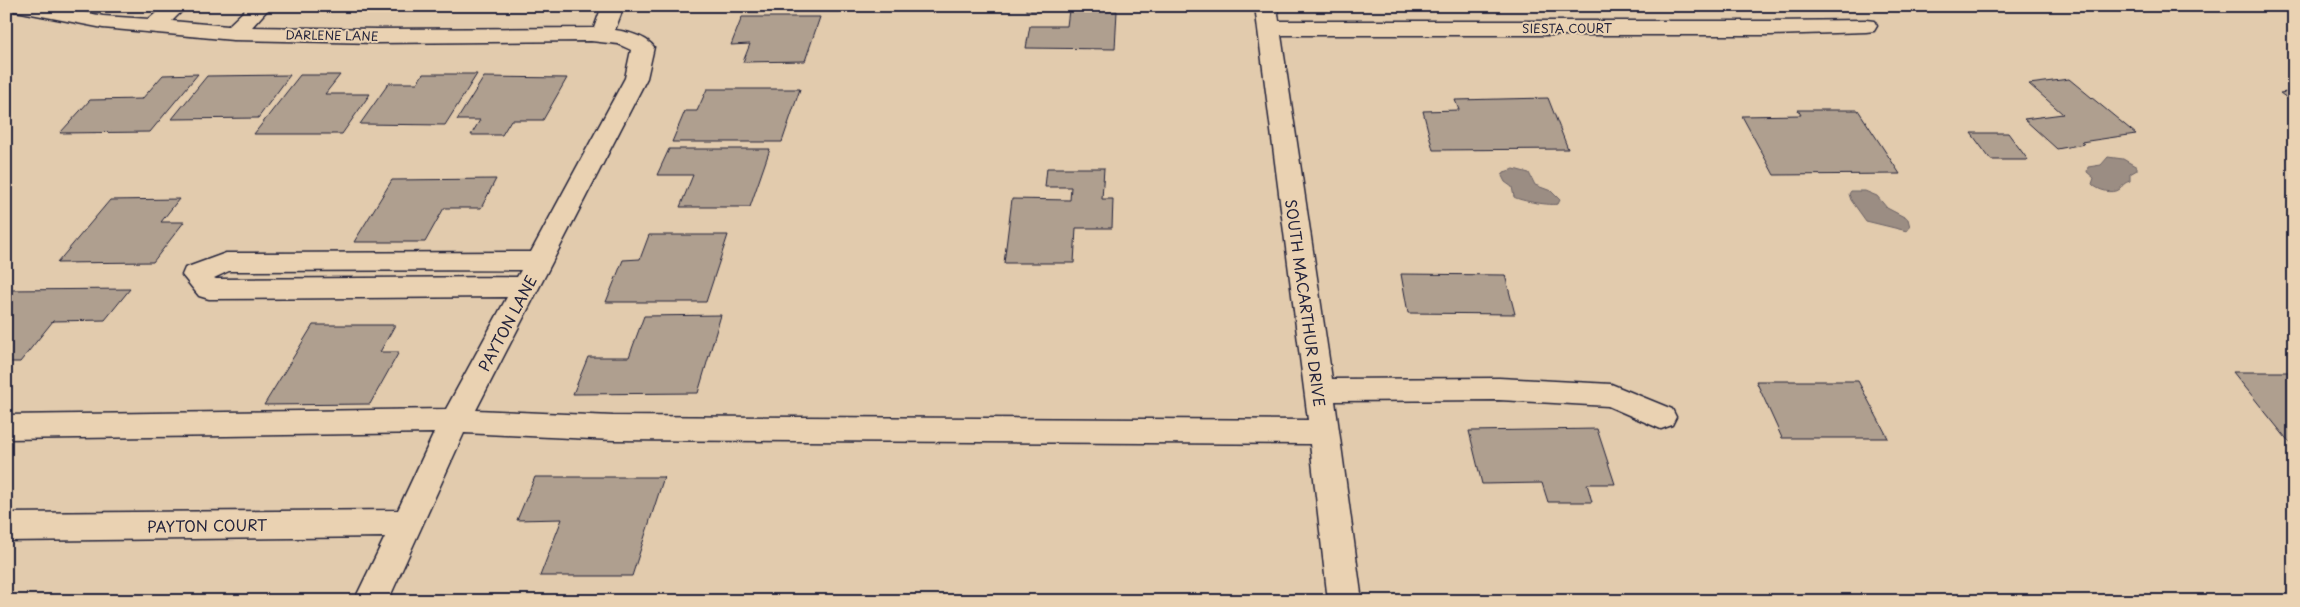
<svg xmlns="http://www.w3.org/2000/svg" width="2300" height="607" font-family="'Playpen Sans',sans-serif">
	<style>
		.water { fill: #9b8d83; stroke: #6b6266 }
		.building { fill: #af9f8f; stroke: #22223b }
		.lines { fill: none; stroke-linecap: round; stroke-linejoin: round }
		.minor-casing { stroke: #22223b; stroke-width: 3 }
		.minor { fill: #ead2b2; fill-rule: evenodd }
		.labels { text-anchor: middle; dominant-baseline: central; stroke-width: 4; stroke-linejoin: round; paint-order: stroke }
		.far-street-label { font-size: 12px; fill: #22223b; stroke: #ead2b2 }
		.street-label { font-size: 15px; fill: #22223b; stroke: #ead2b2 }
	</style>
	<rect width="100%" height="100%" fill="#e2cbad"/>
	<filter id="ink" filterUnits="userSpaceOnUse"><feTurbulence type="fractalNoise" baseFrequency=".02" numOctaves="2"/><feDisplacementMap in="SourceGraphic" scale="10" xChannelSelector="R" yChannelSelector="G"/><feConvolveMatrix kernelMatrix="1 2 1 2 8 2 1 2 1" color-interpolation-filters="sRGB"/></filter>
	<g filter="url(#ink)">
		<!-- water -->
		<path class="water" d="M2108,157l15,2 14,8v3l-7,4v7c-6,2 -7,4 -10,8 -7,6 -23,1 -28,-5l2,-6 -7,-6 1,-5 13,-2z
			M1514,169l15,4 6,12 16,6 9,9 -2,4c-6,2 -38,-3 -44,-7l-2,-10 -7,-5 -3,-6 2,-4z
			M1851,191h14l12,5 10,12 21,11 2,8 -3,4 -41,-10 -15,-21 -2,-6z"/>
		<!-- building -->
		<path class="building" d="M751,6h90l-1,6h-91z
			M1026,6h31l-1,4 -30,1z
			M1069,10l48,1 -2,38 -89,-1 4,-22h37z
			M742,17h78l-15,44 -62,1 7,-18 -19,1z
			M198,74l-48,58 -90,1 30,-33 52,-1 21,-24z
			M423,74h54l-32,51 -85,-1 29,-41h28z
			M290,75l-32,43 -86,1 35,-43z
			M300,75h40l-15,19h45l-28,40h-88z
			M484,77l83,1 -24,42h-32l-9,15h-31l9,-15h-23z
			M2069,79l67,55 -55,8 3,2 -27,5 -33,-30 39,-5 -34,-30z
			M707,89h93l-18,53h-110l13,-31h12z
			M2294,91v12l-14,-10z
			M1548,98l20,51 -135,1 -10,-39 36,-1 -4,-10z
			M1798,110h60l42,64 -126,1 -32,-59 59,-1z
			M1971,133h37l20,27h-37z
			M669,149h101l-20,58h-70l13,-32h-36z
			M1047,168h57l-2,31h11l-1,29h-36l-2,35h-70l8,-64 58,1 1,-13h-26z
			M496,179l-15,29h-37l-19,34h-71l38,-62z
			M179,199l-18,23h23l-31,40 -96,1 53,-63z
			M649,235h79l-22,67h-100l17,-42 17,-1z
			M1401,274l104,1 10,39 -107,-1z
			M130,289l-25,31 -52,1 -33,41h-14v-72z
			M721,315l-23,78 -125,1 15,-37h41l15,-41z
			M313,325h82l-15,27h19l-29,52 -106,1z
			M2233,372h61v76z
			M1756,381h102l30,57h-106z
			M1597,429l18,55h-28l5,18h-44l-6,-19 -60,1 -13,-53z
			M535,477h129l-32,99h-92l22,-57 -45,1z"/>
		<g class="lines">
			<defs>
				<path id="minor" d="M11,6h44l48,10 46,3 15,-13h23l-15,15 56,5 21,-20h22l-19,21 125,2 217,-1 8,-22h22l-9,24c13,2 31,6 39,17l-7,31 -171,332 137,6 695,4 -53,-414h22l2,15h492l95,-1 8,1 3,5 -3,5 -8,1 -95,3h-490l51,344 167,-1 112,6 61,25 4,8 -4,8 -11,4 -53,-23 -109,-6 -164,1 27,200h-34l-18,-157 -697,-4 -149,-7 -76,168h-34l31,-64 -379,4v-28l392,-3 36,-77 -428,6v-24l440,-6 61,-112 -298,2 -10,-3 -17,-21 3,-7 41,-15 305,-1 94,-174 6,-28 -13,-6 -27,-3 -214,2 -144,-3 -130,-12 -82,-16 -8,-1zM521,270l-4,7 -301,2 -2,-1 15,-7z"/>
			</defs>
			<!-- minor casing -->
			<use href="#minor" class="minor-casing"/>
			<!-- minor -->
			<use href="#minor" class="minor"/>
		</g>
	</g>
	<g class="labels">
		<!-- far-street labels -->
		<g class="far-street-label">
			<text x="1567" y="28">SIESTA COURT</text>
			<text transform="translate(332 35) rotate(1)">DARLENE LANE</text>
		</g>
		<!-- street labels -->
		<g class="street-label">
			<text transform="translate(1306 303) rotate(82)">SOUTH MACARTHUR DRIVE</text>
			<text transform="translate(507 323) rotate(-62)">PAYTON LANE</text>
			<text transform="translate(207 525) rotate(-1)">PAYTON COURT</text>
		</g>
	</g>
	<!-- margin -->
	<rect width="2300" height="607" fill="none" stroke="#ead2b2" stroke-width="25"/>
	<rect x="12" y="12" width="2275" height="582" fill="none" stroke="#22223b" stroke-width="2" filter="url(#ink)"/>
</svg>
